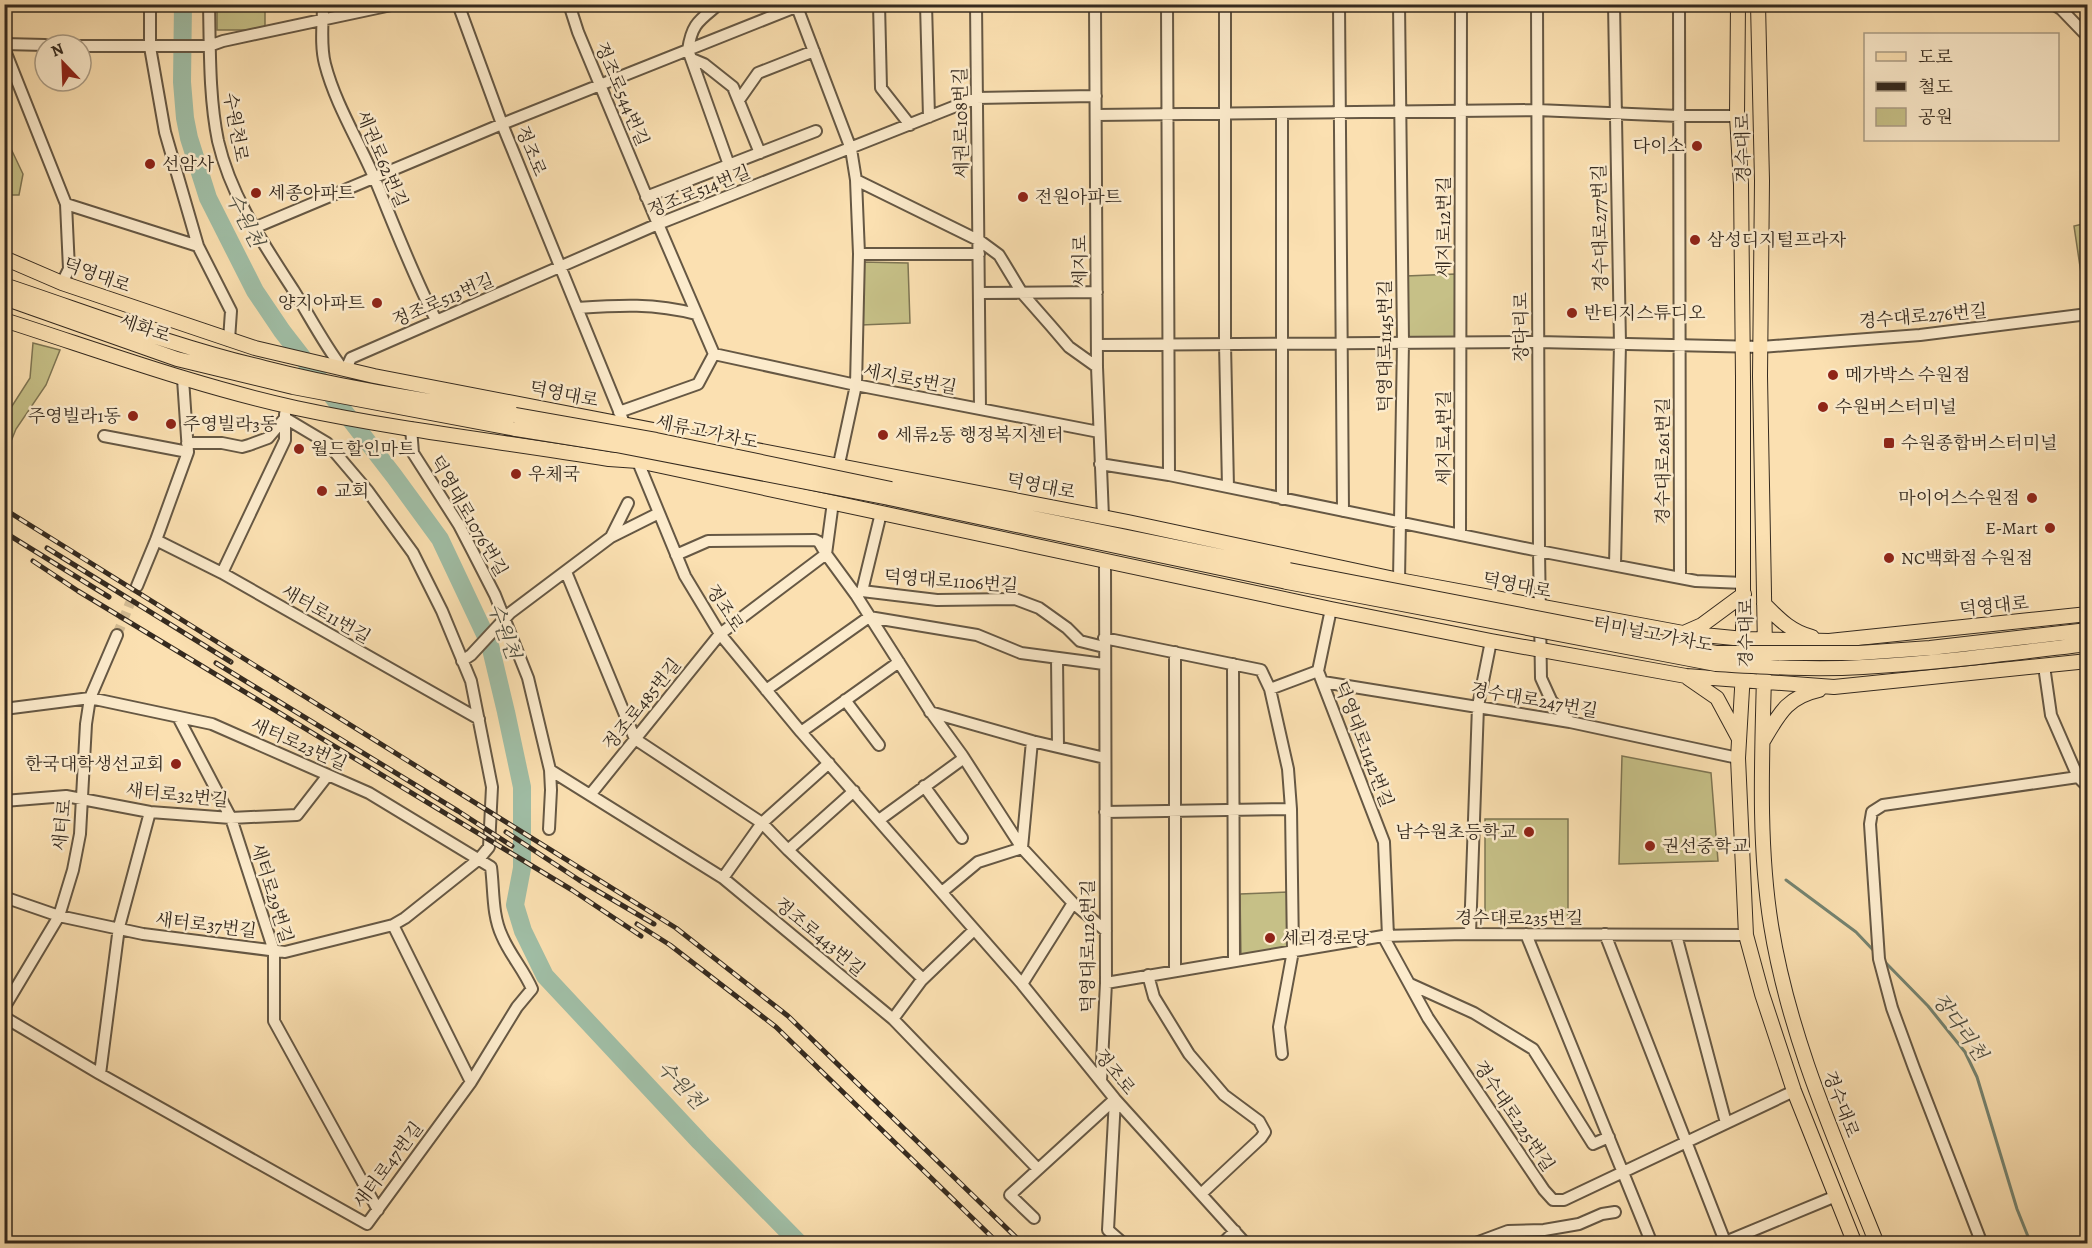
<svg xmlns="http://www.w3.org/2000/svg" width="2092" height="1248" font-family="Alegreya,'Noto Serif KR',serif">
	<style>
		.green { fill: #c6c087; stroke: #7e7553; stroke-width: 1.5 }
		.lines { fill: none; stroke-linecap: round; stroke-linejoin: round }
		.stream { stroke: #758370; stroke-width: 3 }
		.river { stroke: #a0bea6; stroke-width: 18 }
		.minor-tunnel { stroke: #d3bc94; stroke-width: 10; stroke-dasharray: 10 5; stroke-linecap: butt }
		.minor-casing { stroke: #665844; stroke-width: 14 }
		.major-casing { stroke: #352a1f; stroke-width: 16 }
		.minor { stroke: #fcebcc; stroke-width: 10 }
		.major { stroke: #fbe0b1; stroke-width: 14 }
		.rail-casing { stroke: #352a1f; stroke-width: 5 }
		.rail { stroke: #fcebcc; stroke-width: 3; stroke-dasharray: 9; stroke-linecap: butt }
		.major-bridge-casing { stroke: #352a1f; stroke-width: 16; stroke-linecap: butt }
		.major-bridge { stroke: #fbe0b1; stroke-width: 14 }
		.poi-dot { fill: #8f2418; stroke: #fcebcc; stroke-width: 2 }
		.labels { text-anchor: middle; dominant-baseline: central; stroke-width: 5; stroke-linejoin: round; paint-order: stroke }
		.street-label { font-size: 18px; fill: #352a1f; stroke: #fcebcc }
		.poi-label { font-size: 18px; fill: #352a1f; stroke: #fcebcc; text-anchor: start }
		.water-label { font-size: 20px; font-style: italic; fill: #504f41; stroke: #fcebcc }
	</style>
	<rect width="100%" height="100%" fill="#fbe0b1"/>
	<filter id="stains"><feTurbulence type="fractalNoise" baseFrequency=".00333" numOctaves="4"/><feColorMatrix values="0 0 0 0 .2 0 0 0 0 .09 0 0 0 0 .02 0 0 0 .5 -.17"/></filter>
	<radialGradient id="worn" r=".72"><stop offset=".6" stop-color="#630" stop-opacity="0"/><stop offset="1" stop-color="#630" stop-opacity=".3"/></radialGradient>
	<!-- green -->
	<path class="green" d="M217,5h48v25h-48z
		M4,134l19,40 -4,21h-14z
		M2087,223v57h-5l-8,-54z
		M861,262l47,1 2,60 -49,2z
		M1455,274l2,60 -5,5 -39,1 -5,-5 -2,-59z
		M33,343l27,7 -14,35 -30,44 -11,27v-39l25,-39z
		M1622,756l89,17 7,88 -99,3z
		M1485,819h83v99h-83z
		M1288,892v56l-47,8 -1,-62z"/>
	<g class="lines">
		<!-- stream -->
		<path class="stream" d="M1786,880l70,52 19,20
			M1884,961l44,45 37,46 12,25 40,132 14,35"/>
		<!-- river -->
		<path class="river" d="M183,4l-1,78 3,36 4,20 19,60 47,93 27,40 112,145 46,63 50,106 16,67 16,75v81l-7,37 8,26 22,45 155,166 100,102"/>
		<!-- minor-tunnel -->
		<path class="minor-tunnel" d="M117,635l20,-49"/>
		<defs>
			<path id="minor" d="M150,4v43l15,85 33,114 33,65 -2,29
				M209,4c1,45 0,93 9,137 13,56 45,102 76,150 16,26 30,53 48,77
				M323,4c0,20 -3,41 2,60 10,39 33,76 49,113 20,48 38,96 62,143
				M458,4l44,120 124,304
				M569,4l9,28 80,192 56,130 142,31 243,47
				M719,4c-20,17 -27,19 -31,46l41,115
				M879,4l2,84 29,37
				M926,4l3,113
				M976,4l4,405
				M1095,4l2,363 6,150
				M1167,4l2,471
				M1225,4v340l3,143
				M1339,4l4,507
				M1399,4l4,338 -4,238
				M1537,4l2,547 2,127 10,22 19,22
				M1614,4l6,340 -5,221
				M1679,4l1,573
				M2053,4l8,5 27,28
				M797,7l54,142 5,31 3,74 -3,131 -17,79
				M4,44l41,1
				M81,46h128l14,-5 173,-37
				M4,48l62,156 3,65 -7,14
				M692,59l12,5 29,23 27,66
				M739,100l19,-27 56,-22
				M1096,115l441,-5 142,6h58
				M856,180l124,61 19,14 23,38 29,33 18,21 28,20
				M646,197l170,-66
				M66,204l132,42
				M254,228l248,-104 301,-120
				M859,254h120
				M980,293l117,-1
				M577,308c43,-3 77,-5 119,6
				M1097,345l441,-3 223,5 159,-12 168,-21
				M346,369l5,-11 307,-134 318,-126 120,-2
				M619,412l79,-28 16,-30
				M411,428l2,25 46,72 14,27 22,43 33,83 22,92 1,20 -2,39
				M104,436l84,16
				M187,443h35l20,4 7,-2 19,-7 17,-20
				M636,457l49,119 35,58 81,98 221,252 93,115 131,145
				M1100,464l69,11 370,76 157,30 48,2
				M1282,499v-386
				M833,502l-7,52 30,41 74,116 32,44 60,93 51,55 33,28
				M1460,535l1,-531
				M611,537l17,-34
				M156,540l66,33 257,146
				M566,572l69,167 127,84 26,27 66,-59
				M222,573l63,-133v-26
				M137,586l19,-46 32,-88 -5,-73
				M862,591l19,-78
				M856,595l6,-4 75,9 78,-1 24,9 28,20 13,13 24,6
				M1331,609l-13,62 66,171 4,94
				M1104,638l157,32 9,19 48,-18
				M1057,658l1,89
				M462,661l9,-6 39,-42 101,-76 48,-24
				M1233,664l1,297
				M2044,666l7,49 27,62 10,10
				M1323,682l247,40 168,36
				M1270,689l18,80 3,40 2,142 -14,76 3,27
				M766,690l103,-73 108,18 44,18 83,11
				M845,700l34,45
				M4,709l86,-11 122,26 157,69 122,74c3,23 1,48 11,69 8,19 22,34 30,53l-15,18 -46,75
				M930,712l102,29 73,17
				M178,717l53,101 43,133v70l104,189
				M801,732l98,-70
				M550,770l173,108 170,141 144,149
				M924,786l38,52
				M590,795l130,-161 106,-80 -7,-12 -4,-2 -107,1 -32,14
				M4,801l62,-5 84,16 81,6 66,-3 31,-40
				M1105,812l186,-3
				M879,820l85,-62
				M788,850l135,129
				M723,878l39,-55 67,-60
				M942,892l36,-30 44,-14 10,-107
				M4,897l55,19 84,18 142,18 108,-27 12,-7 74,-59 10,-12 3,-60 -21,-106 -29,-70 -29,-58 -46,-63 -40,-47 -42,-25
				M1470,934l8,-228 13,-65
				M1526,934l126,310
				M1605,934l121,310
				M1676,935l50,188
				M1383,936l45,82 116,172 9,10h11l230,-109
				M1175,971v-319
				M1148,975l6,22 35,57 35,41 35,26 6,11 -4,6 -60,56
				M1106,983l277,-47 82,-2 281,1
				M1022,984l51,-81
				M1410,984l64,29 59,36 60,95 16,-7
				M4,1008l55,-92 14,-46 7,-36 6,-110 4,-26 27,-63
				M4,1017l96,57 267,150 104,-142 -78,-157
				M893,1019l28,-38 53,-51
				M100,1074l19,-147 31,-115
				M1101,1081l5,-98 -1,-422
				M1115,1099l-7,131 16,14
				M1034,1218l-24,-23 105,-96
				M1725,1242l111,-46
				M1222,1244l13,-13
				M1473,1244l35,-13 36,-1 35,-6 23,-10 13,-2
				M1982,1244l-68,-176 -22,-60 -13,-49 -9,-135 2,-12 11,-7 195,-28"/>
			<path id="major" d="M1738,4l-1,112 4,69 2,193v269
				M1758,4l4,177 -2,195 5,272
				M4,258l58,25 193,65 119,28 754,146 271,58 284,53 61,6 85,2 259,-27
				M4,285c87,29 172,62 261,83 82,21 166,33 250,47
				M4,298l173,61 116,28 223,42
				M4,320c97,31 192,66 292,88 103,22 209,34 313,51l29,2 693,148 160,32 195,35 148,11 254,-26
				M891,489l398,81
				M889,498l398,84
				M1764,604c15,15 27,28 48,33
				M1686,632l16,-7 42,-31
				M1743,672l-5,86 8,177 16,59 32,97 61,153
				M1764,676c-2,83 -6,167 7,249 18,112 64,214 106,319
				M1688,678l29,20 21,39
				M1763,741c16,-27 24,-44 56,-51"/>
		</defs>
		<!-- minor casing -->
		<use href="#minor" class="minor-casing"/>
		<!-- major casing -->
		<use href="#major" class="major-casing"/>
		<!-- minor -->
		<use href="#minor" class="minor"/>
		<!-- major -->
		<use href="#major" class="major"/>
		<defs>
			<path id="rail" d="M4,509l672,419 112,88 235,228
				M4,532l105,65
				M47,548l184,114
				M33,561l45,30 494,299 69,46
				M216,663l242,148 54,35
				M506,832l73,48 75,44
				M637,924l33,21 106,82 223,217"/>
		</defs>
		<!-- rail casing -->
		<use href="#rail" class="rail-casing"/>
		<!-- rail -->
		<use href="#rail" class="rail"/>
		<defs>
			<path id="major-bridge" d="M515,415l141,25 235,49
				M516,429l100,16 273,53
				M1289,570l428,83h142l71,-5 158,-18
				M1287,582l429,82c49,3 98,6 147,3 75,-4 150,-14 225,-23"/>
		</defs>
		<!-- major-bridge casing -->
		<use href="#major-bridge" class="major-bridge-casing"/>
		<!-- major-bridge -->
		<use href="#major-bridge" class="major-bridge"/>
	</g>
	<!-- markers -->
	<g class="poi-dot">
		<circle cx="1697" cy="146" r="6"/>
		<circle cx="150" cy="164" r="6"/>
		<circle cx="256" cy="193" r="6"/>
		<circle cx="1023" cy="197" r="6"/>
		<circle cx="1695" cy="240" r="6"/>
		<circle cx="377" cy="303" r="6"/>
		<circle cx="1572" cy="313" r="6"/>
		<circle cx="1833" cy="375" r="6"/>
		<circle cx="1823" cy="407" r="6"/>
		<circle cx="133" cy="416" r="6"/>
		<circle cx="171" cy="424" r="6"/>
		<circle cx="883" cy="435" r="6"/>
		<rect x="1883" y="437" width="12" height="12" rx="3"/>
		<circle cx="299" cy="449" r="6"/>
		<circle cx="516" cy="474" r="6"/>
		<circle cx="322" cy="491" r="6"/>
		<circle cx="2032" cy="498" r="6"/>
		<circle cx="2050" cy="528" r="6"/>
		<circle cx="1889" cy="558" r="6"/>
		<circle cx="176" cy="764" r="6"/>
		<circle cx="1529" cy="832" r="6"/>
		<circle cx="1650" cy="846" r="6"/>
		<circle cx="1270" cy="938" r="6"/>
	</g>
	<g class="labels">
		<!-- street labels -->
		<g class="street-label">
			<text transform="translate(622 94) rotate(67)">정조로544번길</text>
			<text transform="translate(961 123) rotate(-91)">세권로108번길</text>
			<text transform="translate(236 127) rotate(80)">수원천로</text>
			<text transform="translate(1743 148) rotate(-91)">경수대로</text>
			<text transform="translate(531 151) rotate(68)">정조로</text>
			<text transform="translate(382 159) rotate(67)">세권로62번길</text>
			<text transform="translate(699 191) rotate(-22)">정조로514번길</text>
			<text transform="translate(1444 227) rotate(-90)">세지로12번길</text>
			<text transform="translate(1600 228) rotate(-91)">경수대로277번길</text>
			<text transform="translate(1080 261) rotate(-90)">세지로</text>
			<text transform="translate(97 275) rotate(20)">덕영대로</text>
			<text transform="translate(443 300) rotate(-23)">정조로513번길</text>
			<text transform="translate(1923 316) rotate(-5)">경수대로276번길</text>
			<text transform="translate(1521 327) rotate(-90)">장다리로</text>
			<text transform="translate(145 328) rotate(19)">세화로</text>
			<text transform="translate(1385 346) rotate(-90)">덕영대로1145번길</text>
			<text transform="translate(910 379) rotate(11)">세지로5번길</text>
			<text transform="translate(564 394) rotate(11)">덕영대로</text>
			<text transform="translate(707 432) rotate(12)">세류고가차도</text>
			<text transform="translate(1444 438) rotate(-90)">세지로4번길</text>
			<text transform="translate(1663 461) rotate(-90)">경수대로261번길</text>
			<text transform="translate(1041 486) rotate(11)">덕영대로</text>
			<text transform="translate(469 516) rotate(60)">덕영대로1076번길</text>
			<text transform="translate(951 581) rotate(4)">덕영대로1106번길</text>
			<text transform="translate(1517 585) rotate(11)">덕영대로</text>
			<text transform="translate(1994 606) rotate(-6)">덕영대로</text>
			<text transform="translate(725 608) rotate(57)">정조로</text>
			<text transform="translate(326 614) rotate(30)">새터로11번길</text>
			<text transform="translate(1746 633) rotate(-90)">경수대로</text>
			<text transform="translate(1653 634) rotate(11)">터미널고가차도</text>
			<text transform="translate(1534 700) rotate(10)">경수대로247번길</text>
			<text transform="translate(642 704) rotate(-51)">정조로485번길</text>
			<text transform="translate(299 744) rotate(24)">새터로23번길</text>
			<text transform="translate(1364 744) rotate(69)">덕영대로1142번길</text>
			<text transform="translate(177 795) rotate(6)">새터로32번길</text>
			<text transform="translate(62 825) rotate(-84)">새터로</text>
			<text transform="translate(272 893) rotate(73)">새터로29번길</text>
			<text x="1519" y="918">경수대로235번길</text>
			<text transform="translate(206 925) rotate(7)">새터로37번길</text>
			<text transform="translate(820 937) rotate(40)">정조로443번길</text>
			<text transform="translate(1088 946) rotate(-90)">덕영대로1126번길</text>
			<text transform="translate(1115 1072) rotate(51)">정조로</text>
			<text transform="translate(1841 1104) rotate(69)">경수대로</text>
			<text transform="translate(1514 1116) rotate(56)">경수대로225번길</text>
			<text transform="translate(388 1165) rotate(-53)">새터로47번길</text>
		</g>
		<!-- poi labels -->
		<g class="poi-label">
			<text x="1685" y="146" text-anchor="end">다이소</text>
			<text x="162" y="164">선암사</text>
			<text x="268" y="193">세종아파트</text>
			<text x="1035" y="197">전원아파트</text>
			<text x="1707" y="240">삼성디지털프라자</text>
			<text x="365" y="303" text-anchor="end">양지아파트</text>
			<text x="1584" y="313">반티지스튜디오</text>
			<text x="1845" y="375">메가박스 수원점</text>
			<text x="1835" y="407">수원버스터미널</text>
			<text x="121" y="416" text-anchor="end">주영빌라1동</text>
			<text x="183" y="424">주영빌라3동</text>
			<text x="895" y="435">세류2동 행정복지센터</text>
			<text x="1901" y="443">수원종합버스터미널</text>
			<text x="311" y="449">월드할인마트</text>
			<text x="528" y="474">우체국</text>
			<text x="334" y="491">교회</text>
			<text x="2020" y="498" text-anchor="end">마이어스수원점</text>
			<text x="2038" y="528" text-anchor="end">E-Mart</text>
			<text x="1901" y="558">NC백화점 수원점</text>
			<text x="164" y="764" text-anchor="end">한국대학생선교회</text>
			<text x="1517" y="832" text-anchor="end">남수원초등학교</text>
			<text x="1662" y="846">권선중학교</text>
			<text x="1282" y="938">세리경로당</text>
		</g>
		<!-- water labels -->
		<g class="water-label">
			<text transform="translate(245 220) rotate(63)">수원천</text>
			<text transform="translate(504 631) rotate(70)">수원천</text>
			<text transform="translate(1960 1027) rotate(54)">장다리천</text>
			<text transform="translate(681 1085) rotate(46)">수원천</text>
		</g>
	</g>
	<!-- margin -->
	<rect width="2092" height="1248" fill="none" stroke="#fbe0b1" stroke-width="24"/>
	<rect x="6" y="6" width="2080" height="1236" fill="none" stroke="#352a1f" stroke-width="3"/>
	<rect x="12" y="12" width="2068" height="1224" fill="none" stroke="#352a1f" stroke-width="1.5"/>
	<!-- legend -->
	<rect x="1864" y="33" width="195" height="108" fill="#fcebcc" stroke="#ac9e87" stroke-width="1.5"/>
	<rect x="1876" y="52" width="30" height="9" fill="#fbe0b1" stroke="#ac9e87" stroke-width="1.5"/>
	<text x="1918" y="63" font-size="18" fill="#352a1f">도로</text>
	<rect x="1876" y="82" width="30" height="9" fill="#352a1f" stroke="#ac9e87" stroke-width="1.5"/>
	<text x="1918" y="93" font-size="18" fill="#352a1f">철도</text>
	<rect x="1876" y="108" width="30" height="18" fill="#c6c087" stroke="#ac9e87" stroke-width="1.5"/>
	<text x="1918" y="123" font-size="18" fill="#352a1f">공원</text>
	<!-- north arrow -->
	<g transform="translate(63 63) rotate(337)"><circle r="28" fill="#fcebcc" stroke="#ac9e87" stroke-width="1.5"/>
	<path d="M0-4.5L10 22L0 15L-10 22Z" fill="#8f2418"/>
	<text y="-9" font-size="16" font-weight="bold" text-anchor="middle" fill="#352a1f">N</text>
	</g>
	<rect width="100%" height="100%" filter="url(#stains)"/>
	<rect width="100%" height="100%" fill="url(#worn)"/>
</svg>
